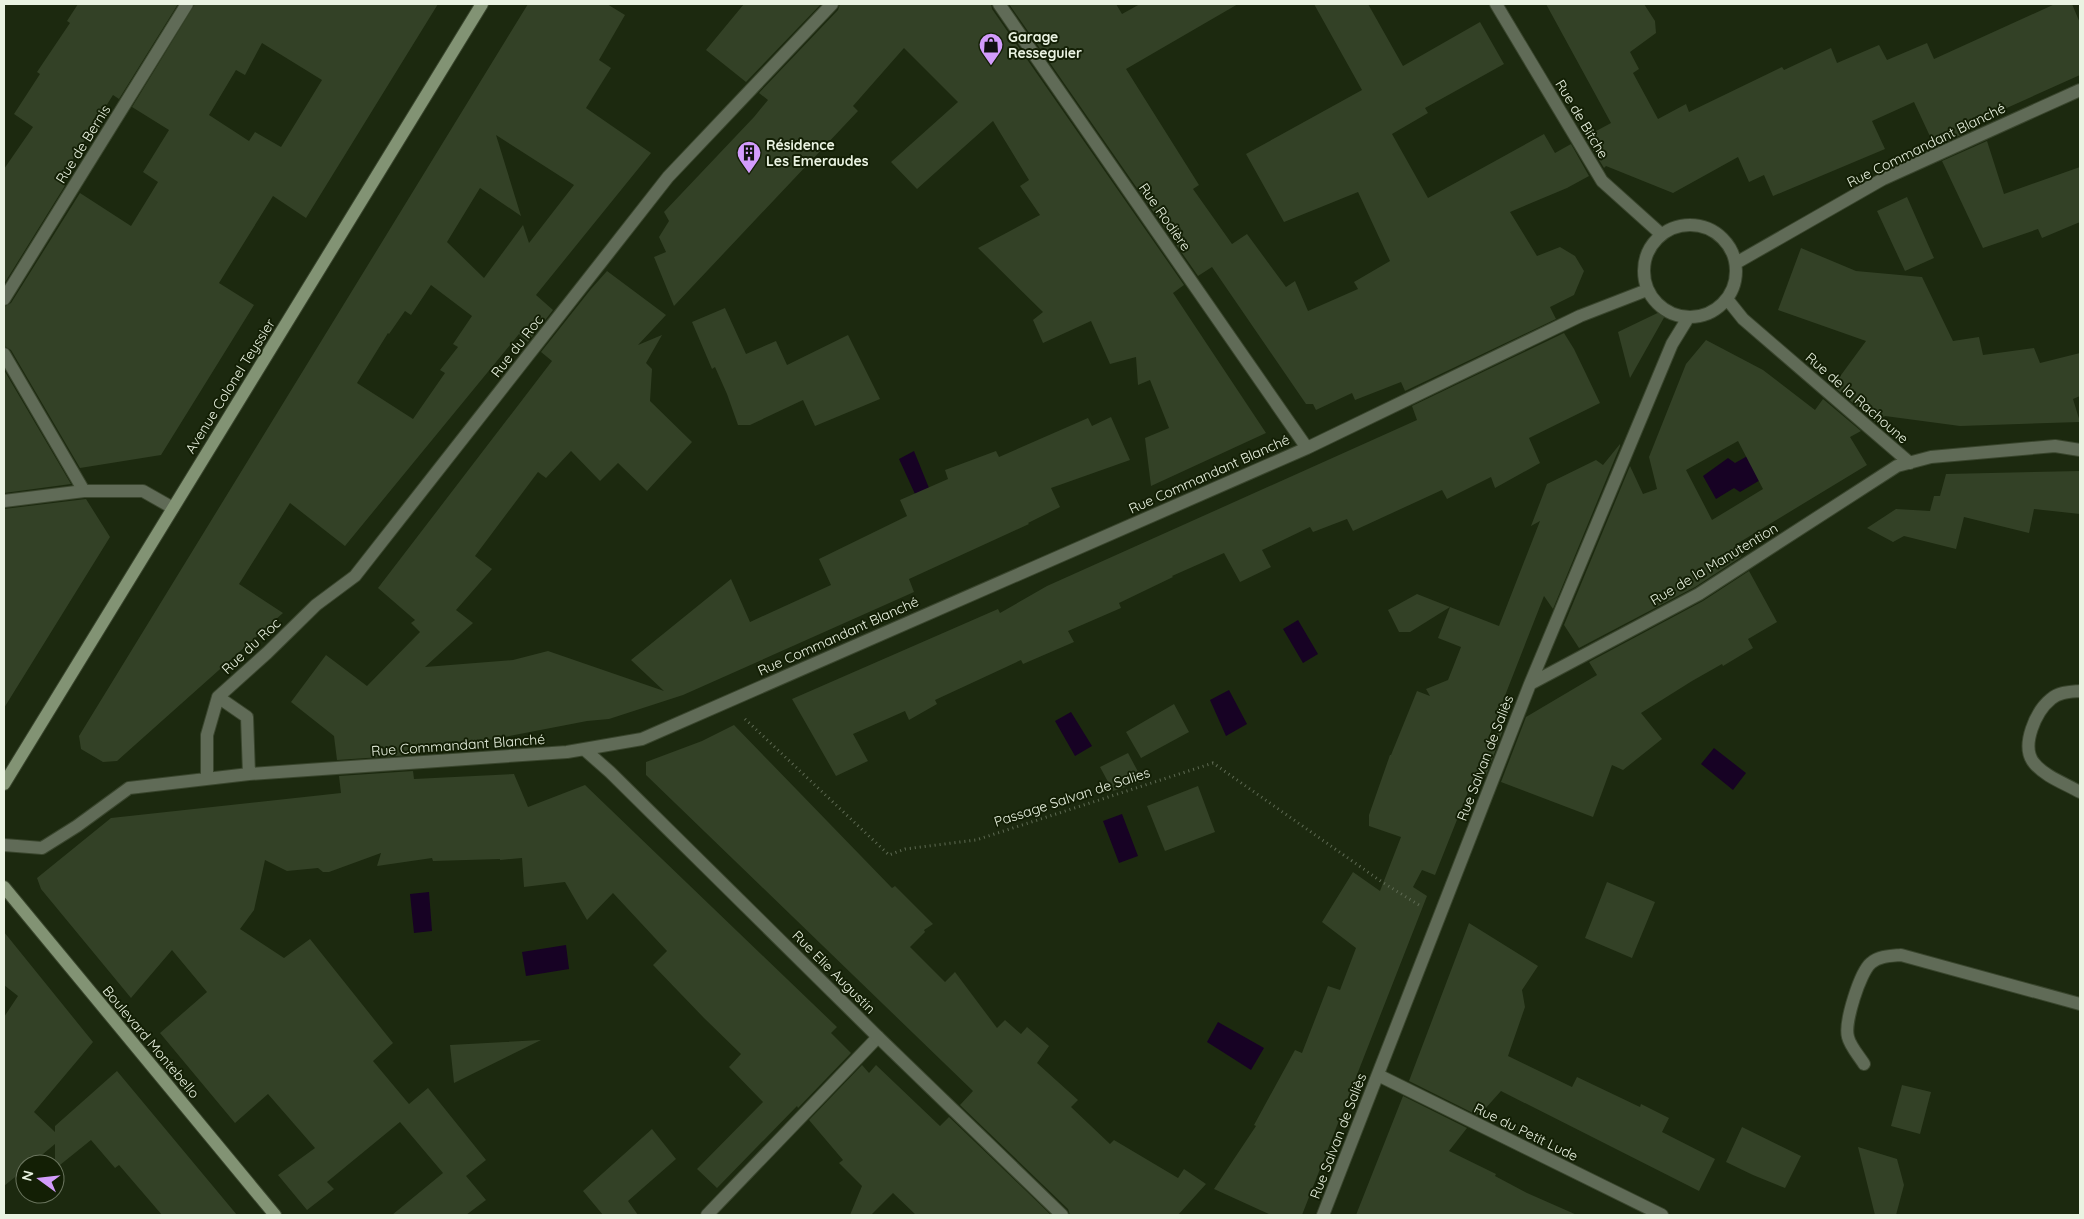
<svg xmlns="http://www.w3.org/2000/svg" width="2084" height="1219" font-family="Quicksand,sans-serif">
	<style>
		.water { fill: #170224 }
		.building { fill: #334126; fill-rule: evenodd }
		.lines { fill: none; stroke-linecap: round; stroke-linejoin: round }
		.service-casing { stroke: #39452d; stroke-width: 14 }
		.pedestrian-casing { stroke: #39452d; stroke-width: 14 }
		.minor-casing { stroke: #39452d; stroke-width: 14 }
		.secondary-casing { stroke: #39452d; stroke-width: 14 }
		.path { stroke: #5e6a53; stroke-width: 3; stroke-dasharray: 1 4; stroke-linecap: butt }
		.service { stroke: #606b57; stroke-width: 12 }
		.pedestrian { stroke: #606b57; stroke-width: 12 }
		.minor { stroke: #606b57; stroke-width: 12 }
		.secondary { stroke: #829374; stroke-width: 12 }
		.labels { text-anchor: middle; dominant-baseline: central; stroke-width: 4; stroke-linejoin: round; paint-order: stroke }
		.poi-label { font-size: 14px; font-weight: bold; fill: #eaf3e2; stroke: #131f05; text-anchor: start }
		.street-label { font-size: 14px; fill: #eaf3e2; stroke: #131f05 }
	</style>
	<rect width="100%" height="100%" fill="#1c290f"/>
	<!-- water -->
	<path class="water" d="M914,451l15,37 -14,6 -16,-35z
		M1751,454l16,22 -27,16 -6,-4 -18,11 -13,-23 25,-18 7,5z
		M1298,620l20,34 -15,9 -20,-34z
		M1229,690l18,34 -21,12 -16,-36z
		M1071,712l21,34 -17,10 -20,-35z
		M1714,748l32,25 -13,17 -32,-26z
		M1122,814l16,42 -19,7 -16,-42z
		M429,892l3,39 -18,2 -4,-39z
		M566,945l3,24 -43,7 -4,-24z
		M1218,1022l46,26 -13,22 -44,-28z"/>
	<!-- building -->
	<path class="building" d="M78,4h100l-59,95 -6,-4 -37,59 -16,26 6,4 -62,100v-115l29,-42 -19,-13 26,-40 -3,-2 33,-49 -3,-2z
		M195,4h243l-132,214 -33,-22 -54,87 35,22 -93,150 -81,13 -69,-118 -7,-4v-39l7,-4 69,-110 51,33 27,-44 -15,-10 26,-42 -37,-23zM262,43l60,37 -41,67 -26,-15 -6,9 -40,-26 27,-45 9,5z
		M528,4h79l18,11 -26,45 12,8 -25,40 65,45 -115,142 17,15 -25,32 -9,-8 -174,212 -55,-43 -51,81 44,29 -166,148 -14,1 -22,-13 -2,-13zM496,135l78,50 -45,58 -6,-18 -39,53 -37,-36 33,-54 41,28zM431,285l41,31 -19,28 5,3 -18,23 5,3 -32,46 -56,-36 31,-50 1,1 16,-23 6,4z
		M744,4h77l-75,78 -40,-32z
		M840,4h151l1,5 192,276 -11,8 93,140 -115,53 -6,-48 24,-10 -19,-48 -12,5 -2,-28 -26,7 -19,-43 -48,22 -10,-23 10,-8 -65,-64 62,-33 -20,-29 9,-6 -36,-59 -76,68 -26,-27 67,-60 -54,-54 -51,58 5,5 -184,195 -20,-49 12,-5 -7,-15 10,-16 -5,-9 90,-95 14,-17 -9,-7 79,-83z
		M1009,4h107l6,10 18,-10h98l-112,65 73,116 -6,4 39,55 15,-10 39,53 9,-6 13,30 50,-22 -4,-7 36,-21 -32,-69 -74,30 -38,-68 116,-64 -48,-86h54l35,62 77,-44 24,42 -79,44 3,5 -36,21 36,64 116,-64 11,19 16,-9 18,32 -22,12 -57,24 27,44 23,-9 15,9 9,15 -10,24 -24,12 6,12 -151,72 -4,-9 -46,18 -3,-7 -36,17 -3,-6h-7l-94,-137 -14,9z
		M1546,4h98l11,17 1,12 -26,19 9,17 -6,4 25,46 28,-15 3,8 93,-45 2,3 47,-22 6,15 42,-18 8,15 40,-17 7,16 121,-55h17l8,19v52l-100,45 2,5 -47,22 -21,-45 -42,19 13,28 -112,47 -9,-21 -15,7 -11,-25 -65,36 -67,-27 -2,2 -19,-31 26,-14z
		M1987,141l17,53 76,-27v55l-38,16 -4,-9 -55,19 -41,-87z
		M1907,197l27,61 -29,13 -28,-60z
		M1801,248l55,23 66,6 31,64 26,-4 4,18 51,-7 6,15 40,-10v43l-7,3 7,23 -120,4 -75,-10 -10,6 -42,-36 33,-45 -88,-31z
		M607,271l59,44 -28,30 24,-10 -16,28 6,6 -2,32 42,41 -45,49 -29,-28 -18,18 -29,-30 -25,27 -8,-6 -63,84 17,13 -36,41 17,13 -48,44 88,-7 35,-9 116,40 -33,-31 100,-81 19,43 81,-37 -12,-26 88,-43 -7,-16 48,-21 -3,-9 51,-19 3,6 89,-39 4,8 19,-9 19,43 -79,28 9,19 -32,16 1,1 -120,55 5,13 -231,103 -74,24 -22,2 -176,34 -74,5 -3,-24 -43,-34 35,-47 41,31 53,-54 -9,-9 4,-3 -37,-32 174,-227 -11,-9 50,-63z
		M1670,307l-40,71 -12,-46z
		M725,308l21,46 30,-13 11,24 61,-30 32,64 -65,27 -12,-26 -53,25h-12l-11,-31 -12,-27 -3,2 -20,-47z
		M1564,333l10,16 26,54 -71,35 11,25 -45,25 -4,-11 -44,22 -5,-9 -89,41 -6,-12 -34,13 -3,-5 -48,23 9,17 -31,15 -16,-29 -52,23 1,1 -54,26 2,5 -53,23 6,11 -51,22 -2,-4 -86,40 2,4 -28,16 -4,-9 -52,23 15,27 -32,15 -44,-77 206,-90 2,4 47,-27 370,-166 -5,-14z
		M1706,340l57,30 52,40 8,-11 38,32 -11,6 17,28 -132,80 6,12 -46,30 -116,61 -15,-23 66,-159 13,28 14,-5 -8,-32 37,-93zM1738,441l25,48 -51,31 -26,-50z
		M4,370l67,114 -67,9z
		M1620,444v2l-67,163 -9,-13 -56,143 15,-9 -17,46 -10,-4 -41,103 -13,-5 -9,17 14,9 -125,319h-31l-57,-26 42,-63 -2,-1 41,-75 7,3 26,-67 12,4 16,-42 -34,-26 31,-50 27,19 21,-54 -32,-11v-11l21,-60h1l26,-64 13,5 -4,-7 22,-9 13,-33 -23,-9 12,-31 49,19 41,-105 -9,5 16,-42 49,-24 7,5z
		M2080,471v43l-46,-5 -5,24 -65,-16 -8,32 -52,-13 -11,6 -26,-14 29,-19 34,2 4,-15h6l6,-22z
		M86,499l24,38 -106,171v-199z
		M1749,571l28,51 -29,17 5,9 -30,18 -1,-2 -30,17 -51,32 21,26 -39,31 -11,-5 -19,52 -92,-35 25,-65 71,-42 -8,-13 114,-61z
		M1417,594l33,13 -40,25h-11l-11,-22z
		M1174,704l15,28 -48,26 -15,-26z
		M734,725l158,163 3,-2 38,38 -9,6 1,2 -15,15 35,35 10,-10 42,56 8,-8 16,14 6,-7 22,19 -12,17 41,37 -7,7 39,37 4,-4 64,38 6,-9 22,15 -28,31h-108l-2,-6 -108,-104 13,-14 -327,-316v-13l56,-21z
		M1128,753l15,28 -30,10 -13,-24z
		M413,771l1,8 100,-5 14,33 57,-22 252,242 -6,6 20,20 -53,55 -1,-2 -80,82 -20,-19 66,-67 -34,-35 12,-13 -37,-36 -51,-53 14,-14 -54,-58 -26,27 -22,-38 -41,5 -2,-29 -22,2v-1l-67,2 -1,-3 -55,8 4,-13 -52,19h-6l-5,-4 -31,3 -22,-11 -11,50 -14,19 44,29 26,-19 83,104 -20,18 36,43 19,-16 58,72 -20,16 20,24 -20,15h-74l51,-42 -43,-51 -73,60 7,7 -27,21 -29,-35 37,-27 -47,-54 -33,29 -75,-90 47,-41 -35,-42 -41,48 -90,-109 -4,-11 74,-60 230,-25 -2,-17z
		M1198,786l17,46 -50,19 -18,-45z
		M1607,882l48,20 -23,56 -47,-20z
		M1469,923l69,43 -16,24 3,17 -17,49 64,31 5,-10 63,30 1,-3 28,14 -7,14 53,27 -16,32 -198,-100 -17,19 -3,-2 -4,7 -68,-34z
		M4,932l89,110 -59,70 21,20v-6l62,-55 120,144h-75l-43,-50 -4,3 -24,-28 -36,29v-25l-24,20h-6v5l-21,17v-169l14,-21 -14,-11z
		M541,1040l-87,43 -4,-38z
		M862,1065l7,8 7,-8 64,61 9,-9 102,98h-135l-23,-22 -22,22h-21l12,-29 -23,-23 4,-3 -34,-40z
		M1902,1085l29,7 -11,42 -29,-8z
		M1403,1096l64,32 -18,23 47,23 -1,2 32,17 50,22h-221z
		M1742,1127l59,29 -16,32 -32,-13 -27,-13z
		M652,1129l24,30 -48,42 10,14h-35l-20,-24z
		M1858,1147l39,12 7,26 -8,30h-21z"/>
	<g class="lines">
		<defs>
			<path id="service" d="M2080,691c-11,1 -21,1 -29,8 -15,12 -31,47 -17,64 10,13 32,21 46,29
				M1864,1064c-5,-8 -14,-18 -16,-27 -4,-14 12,-65 23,-74 8,-7 19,-7 30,-8l179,49
				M707,1215l171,-178"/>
			<path id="pedestrian" d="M4,354l80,137"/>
			<path id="minor" d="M999,4l308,444
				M1496,4l106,177 59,53
				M1644 271a46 46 0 1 1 92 0a46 46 0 1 1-92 0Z
				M1736,263l147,-84 197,-89
				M4,299l183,-295
				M1727,299l16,20 167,144
				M4,501l80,-10h59l30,17
				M1530,684l169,-90 198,-128 34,-9 124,-11 25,4
				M218,697l29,20 2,57
				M585,750l25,22 268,265 184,178
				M207,778v-43l11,-38 49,-44 49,-48 39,-29 313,-399 164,-173
				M4,845l38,3 35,-22 52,-38 120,-14 318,-22 75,-13 665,-291 273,-132 67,-26
				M1378,1075l284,140
				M1323,1215l207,-531 142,-340 16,-26"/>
			<path id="secondary" d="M4,784l478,-780
				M4,887l271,328"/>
		</defs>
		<!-- service casing -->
		<use href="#service" class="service-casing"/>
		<!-- pedestrian casing -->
		<use href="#pedestrian" class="pedestrian-casing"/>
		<!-- minor casing -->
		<use href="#minor" class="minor-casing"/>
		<!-- secondary casing -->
		<use href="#secondary" class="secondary-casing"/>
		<!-- path -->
		<path class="path" d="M745,719l144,136 16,-6 71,-9 237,-77 169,119 37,23"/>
		<!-- service -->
		<use href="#service" class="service"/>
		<!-- pedestrian -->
		<use href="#pedestrian" class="pedestrian"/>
		<!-- minor -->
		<use href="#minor" class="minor"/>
		<!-- secondary -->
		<use href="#secondary" class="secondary"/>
	</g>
	<!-- icons -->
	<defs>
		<symbol id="shop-pin" viewBox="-11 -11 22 30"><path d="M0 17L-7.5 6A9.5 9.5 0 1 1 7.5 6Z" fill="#d39cfc" stroke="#131f05"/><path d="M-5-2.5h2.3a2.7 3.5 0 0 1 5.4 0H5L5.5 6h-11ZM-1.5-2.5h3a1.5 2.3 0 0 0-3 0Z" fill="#111"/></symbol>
		<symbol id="building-pin" viewBox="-11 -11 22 30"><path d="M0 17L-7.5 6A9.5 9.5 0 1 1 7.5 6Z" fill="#d39cfc" stroke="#131f05"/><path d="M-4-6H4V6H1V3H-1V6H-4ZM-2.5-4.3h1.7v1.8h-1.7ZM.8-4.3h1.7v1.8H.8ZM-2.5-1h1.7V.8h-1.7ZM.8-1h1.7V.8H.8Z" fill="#111"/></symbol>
	</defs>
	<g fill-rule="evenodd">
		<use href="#shop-pin" x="977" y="31" width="28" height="38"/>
		<use href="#building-pin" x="735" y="139" width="28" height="38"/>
	</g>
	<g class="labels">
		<!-- poi labels -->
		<g class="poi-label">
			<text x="1008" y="37">Garage<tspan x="1008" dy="16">Resseguier</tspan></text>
			<text x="766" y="145">Résidence<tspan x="766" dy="16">Les Emeraudes</tspan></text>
		</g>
		<!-- street labels -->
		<g class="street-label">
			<text transform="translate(1582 119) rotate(59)">Rue de Bitche</text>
			<text transform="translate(83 144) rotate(-58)">Rue de Bernis</text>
			<text transform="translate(1926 145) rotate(-26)">Rue Commandant Blanché</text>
			<text transform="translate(1165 217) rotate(55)">Rue Rodière</text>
			<text transform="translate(517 346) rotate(-52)">Rue du Roc</text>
			<text transform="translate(230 386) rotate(-58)">Avenue Colonel Teyssier</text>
			<text transform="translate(1857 398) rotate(41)">Rue de la Rachoune</text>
			<text transform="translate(1209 474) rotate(-24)">Rue Commandant Blanché</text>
			<text transform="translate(1714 564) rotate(-31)">Rue de la Manutention</text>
			<text transform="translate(838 636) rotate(-24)">Rue Commandant Blanché</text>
			<text transform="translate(251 646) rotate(-43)">Rue du Roc</text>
			<text transform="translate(458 745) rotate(-4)">Rue Commandant Blanché</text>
			<text transform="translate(1485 758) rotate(-69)">Rue Salvan de Saliès</text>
			<text transform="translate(1072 797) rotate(-18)">Passage Salvan de Salies</text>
			<text transform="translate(834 972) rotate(45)">Rue Elie Augustin</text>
			<text transform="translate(151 1042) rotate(50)">Boulevard Montebello</text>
			<text transform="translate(1526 1132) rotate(26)">Rue du Petit Lude</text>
			<text transform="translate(1338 1136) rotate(-69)">Rue Salvan de Saliès</text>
		</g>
	</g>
	<!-- border -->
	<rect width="2084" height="1219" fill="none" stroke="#eaf3e2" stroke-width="10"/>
	<!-- north arrow -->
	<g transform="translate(40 1179) rotate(285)"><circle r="24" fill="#131f05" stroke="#69745d"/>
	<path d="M0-4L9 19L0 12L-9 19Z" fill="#d39cfc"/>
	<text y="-8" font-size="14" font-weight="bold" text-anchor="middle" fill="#eaf3e2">N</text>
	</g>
</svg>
